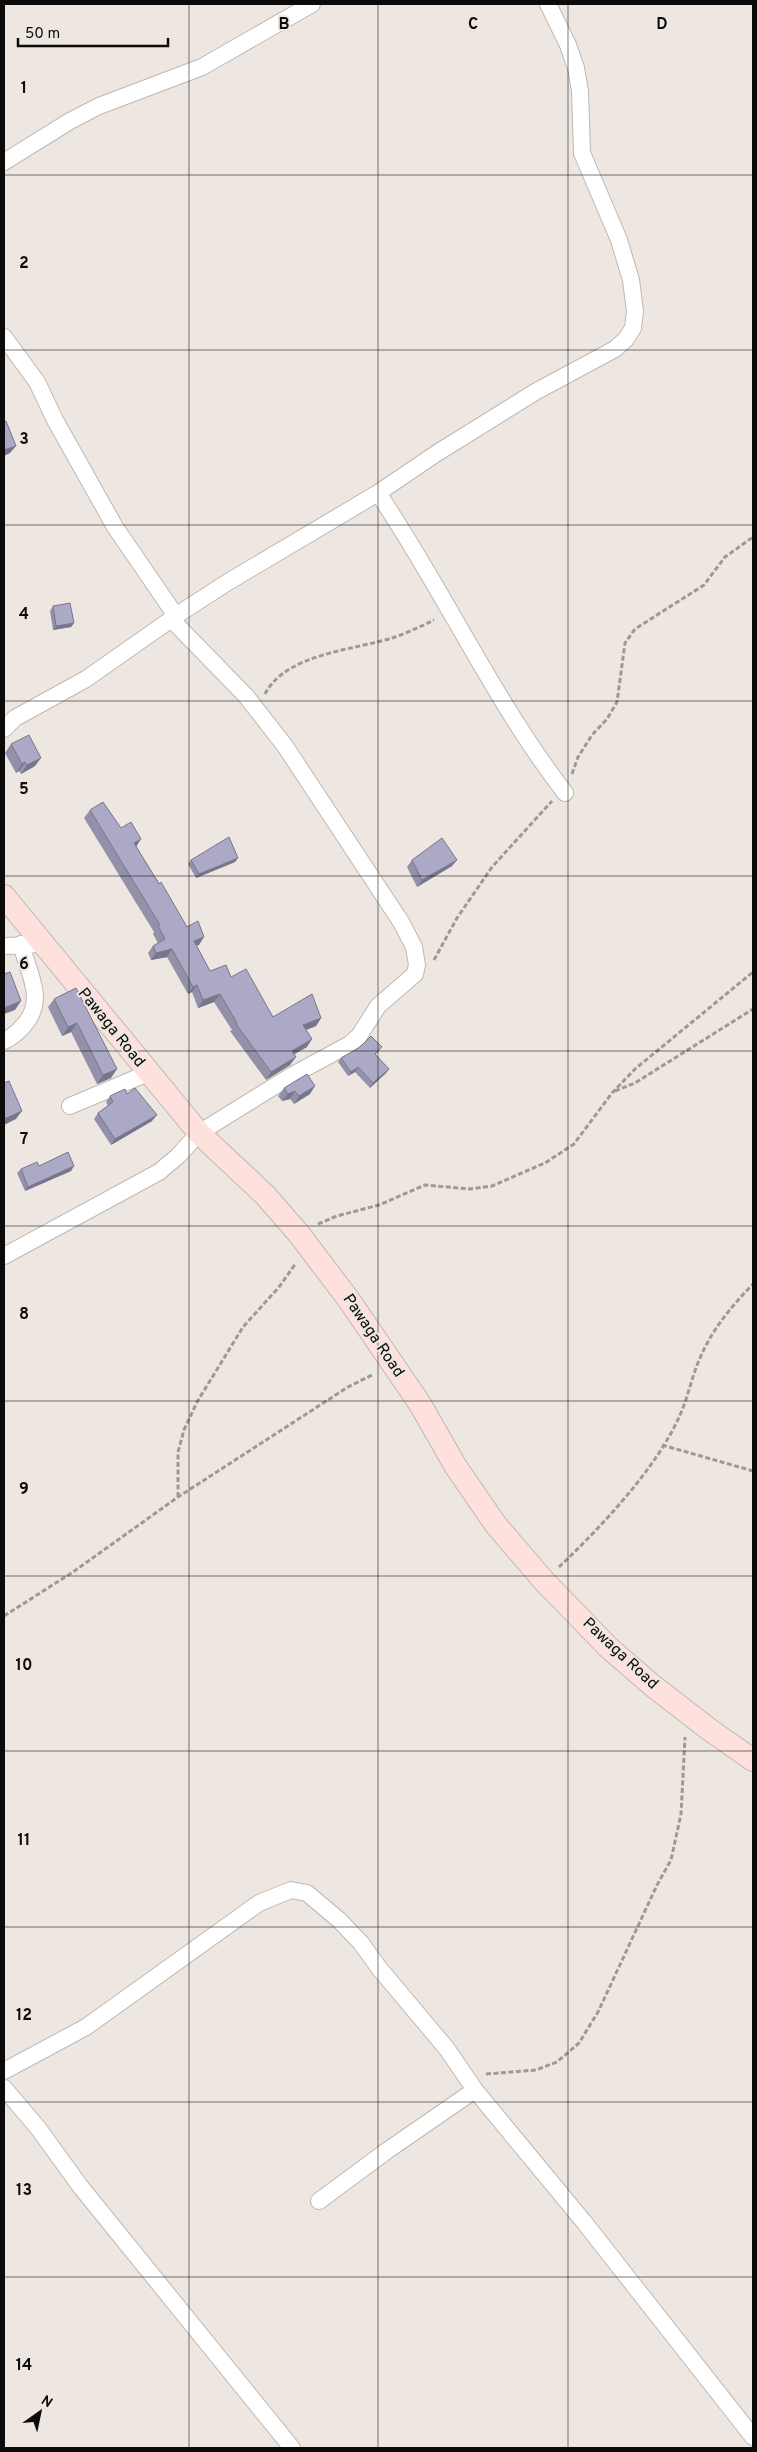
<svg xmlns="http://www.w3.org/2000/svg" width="757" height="2452" font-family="Overpass,sans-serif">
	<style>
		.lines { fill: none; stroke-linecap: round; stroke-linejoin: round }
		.street-casing { stroke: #beb8b2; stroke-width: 18 }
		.secondary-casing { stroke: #beb8b2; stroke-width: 24 }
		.path { stroke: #9e9994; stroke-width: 3; stroke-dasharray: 5 2.5; stroke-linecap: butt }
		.street { stroke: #fff; stroke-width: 16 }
		.secondary { stroke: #fee0dd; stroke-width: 22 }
		.wall { fill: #9391aa }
		.shaded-wall { fill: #78768b }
		.building { fill: #aba9c6; stroke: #78768b }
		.grid { fill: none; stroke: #0d0b09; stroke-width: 1; stroke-opacity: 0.55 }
		.labels { text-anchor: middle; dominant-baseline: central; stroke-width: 4; stroke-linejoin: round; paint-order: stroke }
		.street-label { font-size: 16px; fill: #0d0b09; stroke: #eee7e1 }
		.grid-label { font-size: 16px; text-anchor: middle; font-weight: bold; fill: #0d0b09; stroke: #eee7e1; stroke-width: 4; stroke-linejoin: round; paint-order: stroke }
	</style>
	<rect width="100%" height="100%" fill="#eee7e1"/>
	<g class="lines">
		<defs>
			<path id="street" d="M4,162l66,-41 29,-15 103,-39 110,-63
				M4,337l33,45 18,38 60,107 61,89
				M378,493c66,98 115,206 187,300
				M4,729l11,-11 71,-39 94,-66 48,-31 150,-89 59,-40 98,-61 80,-43 11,-10 7,-11 2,-17 -4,-31 -12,-40 -37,-87 -2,-62 -4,-23 -8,-23 -20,-41
				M4,946l27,-1
				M4,1041c9,-4 14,-9 21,-17 21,-25 3,-52 -4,-80
				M70,1106l78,-33
				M4,1256l155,-84 19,-16 21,-23 92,-57 59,-32 9,-8 19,-30 37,-32 2,-9 -3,-18 -13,-25 -116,-176 -39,-50 -75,-77
				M4,2071l82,-44 173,-124 32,-13 16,3 32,27 22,23 18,25 68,81 28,41 109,132 169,215
				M4,2088l34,40 42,58 212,262
				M319,2201l69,-51 87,-60"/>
			<path id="secondary" d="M4,896l195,237 66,62 34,39 50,66 71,104 36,63 40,58 48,56 64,66 45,39 57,44 43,30"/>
		</defs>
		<!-- street casing -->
		<use href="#street" class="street-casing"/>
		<!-- secondary casing -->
		<use href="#secondary" class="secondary-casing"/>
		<!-- path -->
		<path class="path" d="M265,694c21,-41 91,-44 130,-57 14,-5 27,-11 39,-17
			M572,774l6,-17 14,-22 15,-16 10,-17 8,-59 10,-14 69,-44 21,-28 28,-20
			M434,960l23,-42 35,-51 60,-66
			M615,1091l20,-8 118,-74
			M318,1224l19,-8 42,-11 46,-20 45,4 22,-3 53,-23 29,-19 38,-51 23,-24 118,-97
			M662,1445l91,26
			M178,1497v-45l6,-22 13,-28 46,-75 36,-40 17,-24
			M559,1567c42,-40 98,-99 121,-152 8,-18 12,-39 20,-57 13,-30 31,-51 53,-74
			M4,1616l69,-44 105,-75 170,-110 26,-13
			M486,2074l50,-4 21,-8 22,-19 19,-31 59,-127 14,-25 10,-46 4,-77"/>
		<!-- street -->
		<use href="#street" class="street"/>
		<!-- secondary -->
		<use href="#secondary" class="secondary"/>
	</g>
	<!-- wall -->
	<path class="wall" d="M53,606l21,17 -3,4 -18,3 -3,-19z
		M11,744l24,22 -14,8 -2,-3 -3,2 -11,-20z
		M90,810l31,18 15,19 63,98h-3l14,26 21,6 42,40 48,1 -5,8 -10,4 1,17 -13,7 -4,11 -24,15 -36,-49 2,-1 -18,-28 -16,6 -6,-16 -4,2 -21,-37 -16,3 -3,-7 5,-7 5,-3 -5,-9 1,-2 -70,-114z
		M238,858l-3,4 -39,16 -8,-14 3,-4z
		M412,860l40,6 -35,21 -10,-20z
		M76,988l35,90 -14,6 -26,-52 -9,4 -14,-29 6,-8z
		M379,1051l-4,4 14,14 -3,4 -16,15 -15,-16 -7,4 -10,-14 3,-4z
		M284,1088l26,6 -16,10 -4,-5 -8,2 -4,-5z
		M127,1094l25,27 -41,24 -17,-26 4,-6 10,-7 -2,-4 4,-6z
		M39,1166l32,5 -46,20 -8,-18 4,-4z"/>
	<!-- shaded-wall -->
	<path class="shaded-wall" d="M16,446l-6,7 -6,3v-6z
		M74,623l-3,4 -18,3 3,-4z
		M41,758l-6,8 -14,8 6,-9z
		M25,762l-6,9 -3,2 6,-9z
		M141,839l-5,8 -2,-4z
		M238,858l-3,4 -39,16 3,-4z
		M457,860l-5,6 -35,21 5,-7z
		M204,937l-5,8 -11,3 6,-7z
		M172,949l-5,8 -16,3 5,-7z
		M197,985l-5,7 -4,2 5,-7z
		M220,994l-6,8 -16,6 5,-8z
		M21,1001l-6,9 -11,4v-6z
		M321,1018l-5,8 -18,7 5,-8z
		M77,1023l-6,9 -9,4 6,-9z
		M312,1039l-5,8 -21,12 6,-8z
		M296,1057l-6,8 -24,15 5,-8z
		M358,1067l-3,5 -7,4 3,-4z
		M117,1069l-6,9 -14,6 6,-9z
		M389,1069l-3,4 -16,15 3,-5z
		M315,1086l-5,8 -16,10 5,-8z
		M295,1091l-5,8 -8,2 6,-7z
		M22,1111l-6,8 -12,6v-6z
		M157,1115l-5,6 -41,24 4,-6z
		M74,1166l-3,5 -46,20 3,-4z"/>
	<!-- building -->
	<path class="building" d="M6,421l10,25 -12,4v-28z
		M70,603l4,20 -18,3 -3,-20z
		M29,735l12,23 -14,7 -2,-3 -3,2 -11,-20z
		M103,802l18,26 10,-6 10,17 -7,4 25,41 2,-2 26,45 11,-6 6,16 -10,4 16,30 16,-6 5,12 15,-8 27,48 39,-23 9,24 -18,7 9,14 -20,12 4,6 -25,15 -35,-48 1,-1 -17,-29 -17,6 -6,-15 -4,2 -21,-38 -16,4 -3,-7 12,-7 -7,-13 2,-1 -70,-115z
		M229,837l9,21 -39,16 -8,-14z
		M442,838l15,22 -35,20 -10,-20z
		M10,972l11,29 -17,7v-34z
		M76,988l41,81 -14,6 -26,-52 -9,4 -14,-28z
		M371,1036l11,11 -7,7 14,15 -16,14 -15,-16 -7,5 -10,-14 19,-11z
		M307,1074l8,12 -16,10 -4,-5 -7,3 -4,-6z
		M9,1081l13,30 -18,8v-36z
		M135,1088l22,27 -42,24 -17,-26 15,-11 -3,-6 15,-7 2,5z
		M68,1152l6,14 -46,21 -7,-18 16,-7 2,4z"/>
	<!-- grid -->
	<path class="grid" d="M189,4v2444M378,4v2444M568,4v2444M4,175h749M4,350h749M4,525h749M4,701h749M4,876h749M4,1051h749M4,1226h749M4,1401h749M4,1576h749M4,1751h749M4,1927h749M4,2102h749M4,2277h749"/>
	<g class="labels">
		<!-- street labels -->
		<g class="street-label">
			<text transform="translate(111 1028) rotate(51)">Pawaga Road</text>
			<text transform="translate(373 1336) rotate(56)">Pawaga Road</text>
			<text transform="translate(620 1654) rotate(43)">Pawaga Road</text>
		</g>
	</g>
	<g class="grid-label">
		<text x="284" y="29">B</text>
		<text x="473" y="29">C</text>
		<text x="662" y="29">D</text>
		<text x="24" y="93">1</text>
		<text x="24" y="268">2</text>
		<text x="24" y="444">3</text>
		<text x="24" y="619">4</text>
		<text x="24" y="794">5</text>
		<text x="24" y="969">6</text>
		<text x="24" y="1144">7</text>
		<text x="24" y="1319">8</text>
		<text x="24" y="1494">9</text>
		<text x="24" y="1670">10</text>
		<text x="24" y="1845">11</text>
		<text x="24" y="2020">12</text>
		<text x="24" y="2195">13</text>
		<text x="24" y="2370">14</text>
	</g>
	<!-- border -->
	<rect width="757" height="2452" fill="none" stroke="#0d0b09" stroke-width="10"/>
	<!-- north arrow -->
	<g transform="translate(40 2412) rotate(33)" stroke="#eee7e1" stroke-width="4" paint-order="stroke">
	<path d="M0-4L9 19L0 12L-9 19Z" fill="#0d0b09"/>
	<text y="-8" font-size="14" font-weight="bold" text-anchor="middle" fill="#0d0b09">N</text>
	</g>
	<!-- scale -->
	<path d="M18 38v8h150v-8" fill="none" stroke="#0d0b09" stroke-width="2.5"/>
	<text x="25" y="38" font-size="15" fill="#0d0b09" stroke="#eee7e1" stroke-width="4" paint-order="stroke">50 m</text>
</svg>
